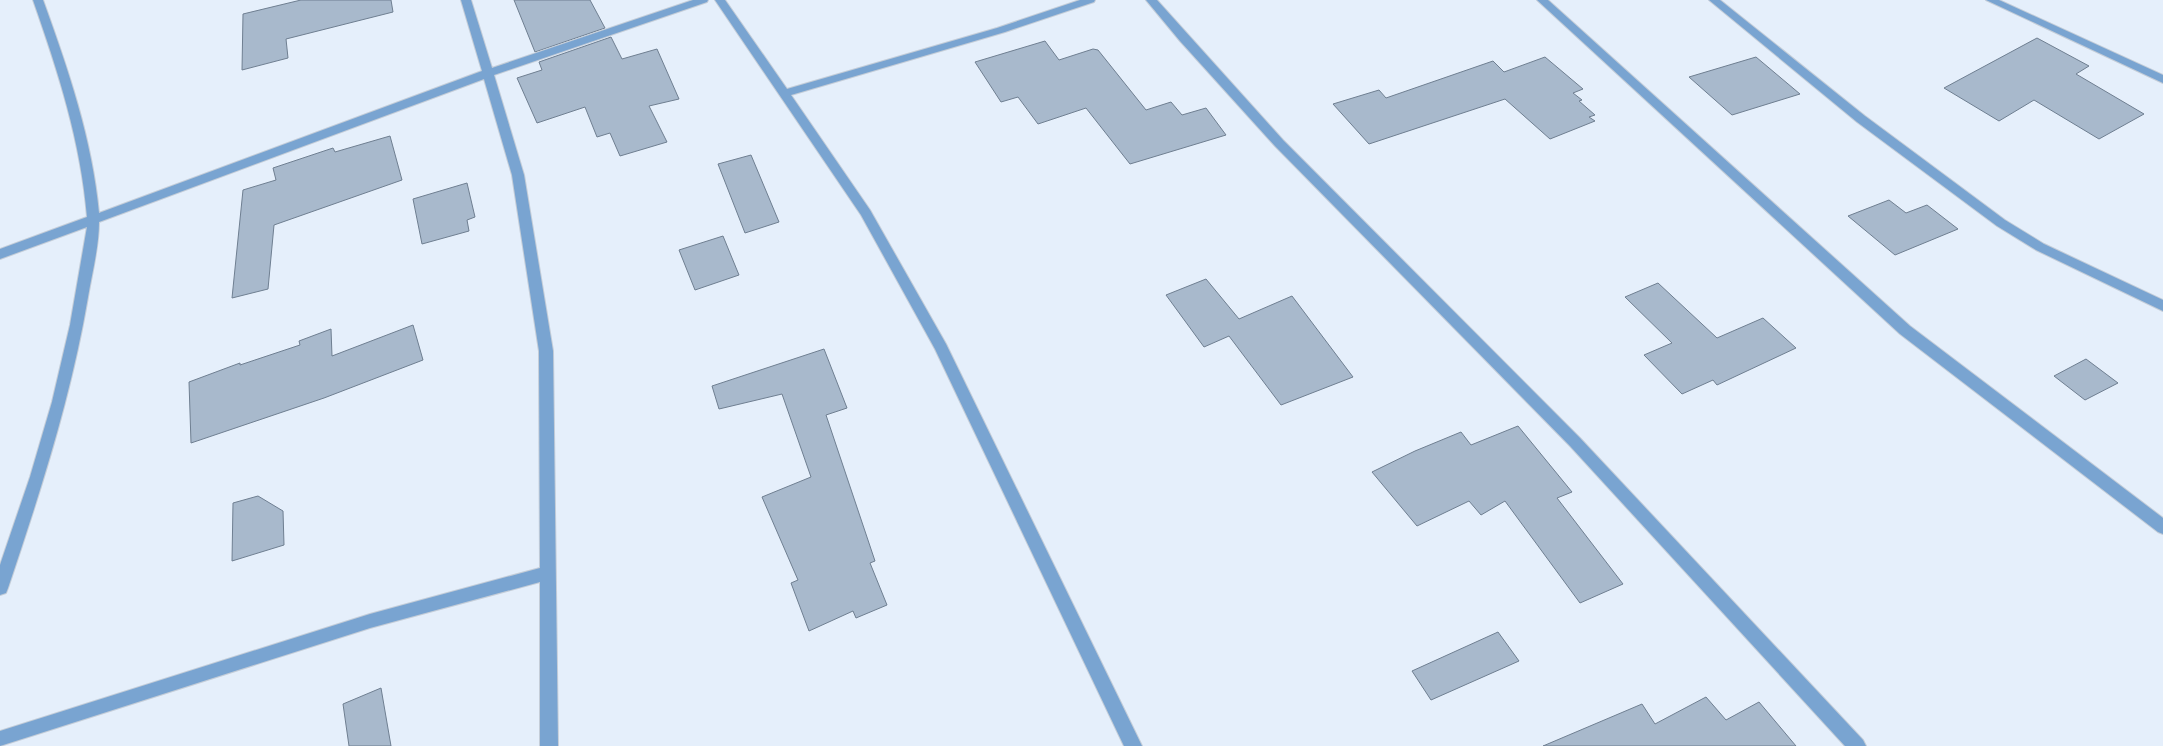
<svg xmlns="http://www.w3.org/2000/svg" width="2163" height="746" font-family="'Exo 2',sans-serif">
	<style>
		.building { fill: #a8b9cc; stroke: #6f7f91 }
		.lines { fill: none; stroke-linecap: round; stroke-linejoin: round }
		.minor-casing { stroke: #c4cdd8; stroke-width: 2 }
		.minor { fill: #79a4d1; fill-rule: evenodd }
	</style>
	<rect width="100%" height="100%" fill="#e5effb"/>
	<!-- building -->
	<path class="building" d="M301,0h90l2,12 -107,27 2,19 -46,12 1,-56z
		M514,0h76l15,28 -70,24z
		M611,37l11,22 35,-10 22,50 -30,7 18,36 -47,14 -10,-23 -13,4 -12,-30 -48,16 -20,-45 25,-8 -3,-8z
		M2037,38l52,28 -13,8 68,40 -45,25 -65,-39 -35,21 -55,-33z
		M1045,41l14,19 34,-11 5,1 48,60 25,-8 11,13 24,-7 20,27 -96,29 -44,-56 -48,16 -20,-27 -17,5 -26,-40z
		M1545,57l38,32 -10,4 9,7 -3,1 16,14 -6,2 6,4 -45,18 -45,-40 -136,45 -36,-40 46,-14 7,8 107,-37 11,11z
		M1756,57l44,37 -68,21 -43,-38z
		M390,136l12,44 -128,45 -6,64 -36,9 11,-108 33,-10 -3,-12 60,-20 2,4z
		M751,155l28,67 -34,11 -27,-69z
		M467,183l8,34 -8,3 2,11 -47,13 -9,-45z
		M1889,200l17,13 21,-8 31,24 -63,26 -47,-39z
		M723,236l16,39 -44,15 -16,-40z
		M1206,279l33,40 53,-23 61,81 -72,28 -52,-69 -25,11 -38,-52z
		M1658,283l59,55 46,-20 33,30 -79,37 -4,-5 -31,14 -38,-39 28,-12 -47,-46z
		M413,325l10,35 -99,38 -133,45 -2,-61 51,-19v2l60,-20 -1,-4 32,-12 1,27z
		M824,349l23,59 -21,7 49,146 -5,2 17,42 -31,13 -3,-7 -44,20 -18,-48 7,-3 -36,-83 49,-20 -29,-83 -63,15 -7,-23z
		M2086,359l32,24 -33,17 -31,-24z
		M1518,426l54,66 -15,6 66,86 -43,19 -75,-102 -24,14 -12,-14 -52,25 -45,-54 43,-21 46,-19 10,13z
		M258,496l25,15 1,34 -52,16 1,-58z
		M1498,632l21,29 -88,39 -19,-29z
		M381,688l10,58h-42l-6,-42z
		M1706,697l20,23 33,-18 37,44h-253l99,-42 13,20z"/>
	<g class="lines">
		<defs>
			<path id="minor" d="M33,0h10c25,69 49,139 56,213l383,-142 -21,-71h10l21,68 201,-68h15l-1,2 -213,73 30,100 29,176 5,395h-18v-164l-170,46 -370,118v-15l370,-117 170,-46 -1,-217 -27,-176 -28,-96 -385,143c0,25 -7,51 -11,75 -17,100 -48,196 -80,291l-2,5 -6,2v-30l30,-88 22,-75 18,-77 17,-98 -87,32v-10l87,-32c-6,-75 -29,-146 -54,-217z
				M715,0h10l62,89 210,-61 83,-28h15l-1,2 -89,30 -214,63 79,115 76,134 196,402h-18l-189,-397 -74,-134z
				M1146,0h11l126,140 297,298 283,302 3,6h-21l-275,-300 -295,-300 -95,-105z
				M1537,0h11l362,326 253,192v16l-5,-2 -258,-198z
				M1709,0h11l145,116 140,104 39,24 119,56v11l-127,-61 -39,-24 -140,-104z
				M1986,0h13l164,75v8z"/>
		</defs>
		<!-- minor casing -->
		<use href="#minor" class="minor-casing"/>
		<!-- minor -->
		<use href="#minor" class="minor"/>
	</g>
</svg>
